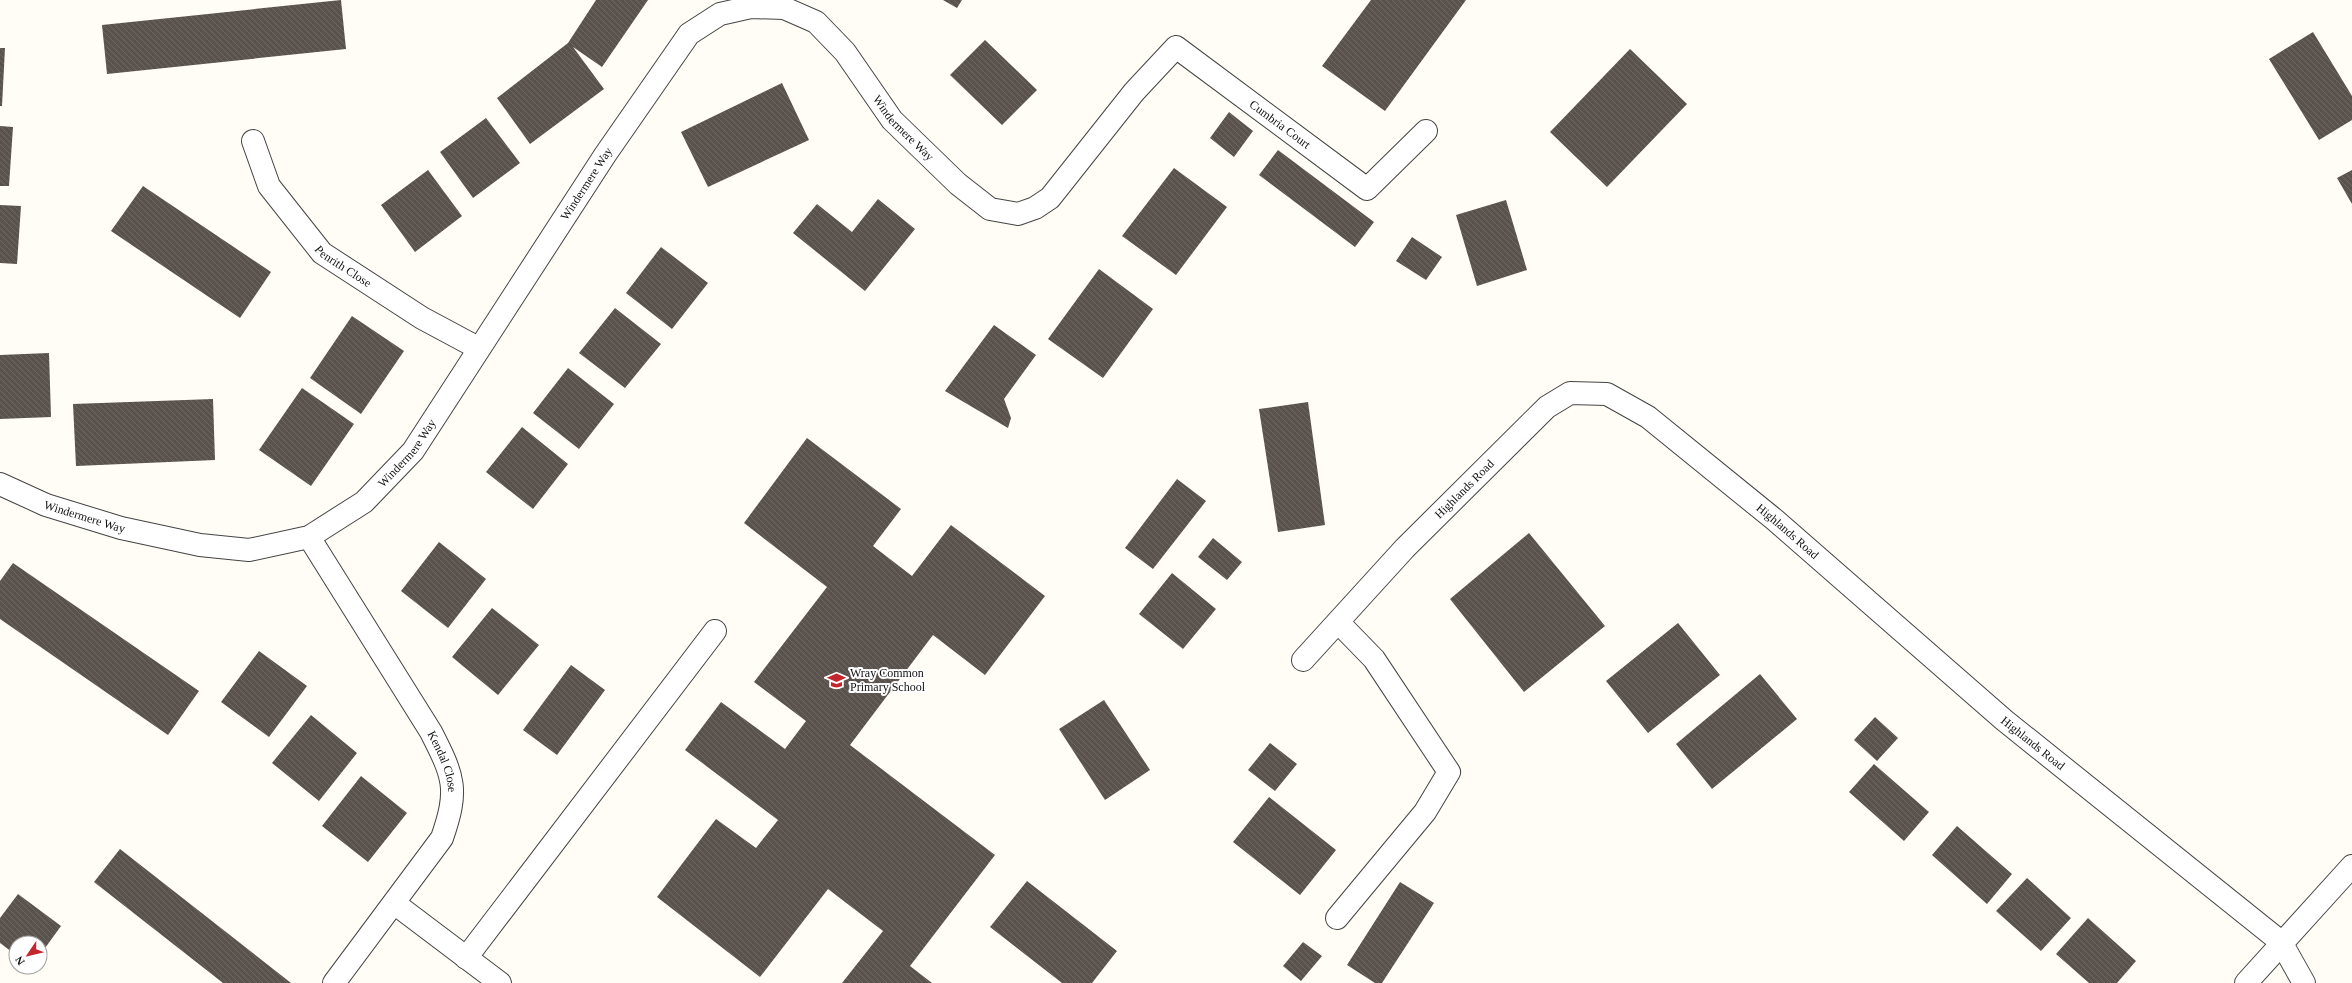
<svg xmlns="http://www.w3.org/2000/svg" width="2352" height="983" font-family="'Times New Roman',serif">
	<style>
		.building { fill: url(#building-back-hatch) }
		.lines { fill: none; stroke-linecap: round; stroke-linejoin: round }
		.minor-casing { stroke: #444; stroke-width: 24 }
		.minor { stroke: #fff; stroke-width: 22 }
		.labels { text-anchor: middle; dominant-baseline: central; stroke-width: 4; stroke-linejoin: round; paint-order: stroke }
		.street-label { font-size: 12px; fill: #111; stroke: #fff }
		.poi-label { font-size: 12px; fill: #111; stroke: #fff; text-anchor: start }
	</style>
	<defs>
		<pattern id="building-back-hatch" width="6" height="6" patternUnits="userSpaceOnUse"><rect width="6" height="6" fill="#5a524d"/><path d="M-1 5l2 2M0 0l6 6M5-1l2 2" fill="none" stroke="#6d6662"/></pattern>
	</defs>
	<rect width="100%" height="100%" fill="#fffdf5"/>
	<!-- building -->
	<path class="building" d="M341,0l5,49 -239,25 -5,-49z
		M596,0h52l-46,67 -29,-20 31,42 -74,55 -33,-46 71,-55z
		M943,0h19l-5,8z
		M1371,0h95l-81,111 -63,-45z
		M2313,32l39,64v24l-33,20 -50,-81z
		M985,40l52,50 -35,35 -52,-50z
		M0,48h5l-3,58h-2z
		M1630,49l57,55 -80,83 -57,-55z
		M782,83l27,57 -101,47 -27,-55z
		M1229,112l24,19 -19,26 -24,-19z
		M486,118l34,45 -47,35 -33,-46z
		M0,126l13,1 -4,59h-9z
		M1278,150l96,72 -19,25 -96,-72z
		M1174,168l53,39 -51,68 -54,-39z
		M428,170l34,46 -47,36 -34,-47z
		M2352,170v34l-15,-26z
		M143,186l128,86 -31,46 -129,-87z
		M878,199l37,30 -50,62 -72,-58 24,-29 35,28z
		M1506,200l21,70 -50,16 -21,-71z
		M0,205l21,1 -4,58 -17,-1z
		M1412,237l30,20 -16,23 -30,-19z
		M661,247l47,36 -36,46 -46,-36z
		M1099,269l54,40 -50,69 -55,-39z
		M615,308l46,36 -36,44 -46,-35z
		M352,316l52,35 -43,63 -51,-36z
		M994,325l42,30 -32,44 7,19 -3,10 -63,-37z
		M49,353l2,64 -51,2v-64z
		M568,368l46,36 -35,45 -46,-36z
		M302,388l52,36 -43,62 -52,-36z
		M213,399l2,61 -139,6 -3,-62z
		M1308,402l17,123 -47,7 -19,-123z
		M522,427l46,37 -35,45 -47,-37z
		M807,438l94,71 -28,37 39,30 39,-51 94,71 -60,79 -52,-40 -83,110 145,110 -85,111 22,17h-90l41,-52 -55,-42 -68,88 -103,-80 59,-78 40,29 22,-28 -93,-70 36,-48 64,47 21,-28 -52,-39 73,-95 -83,-64z
		M1177,479l29,22 -53,68 -28,-21z
		M1529,533l76,93 -81,66 -74,-93z
		M1213,538l29,24 -15,18 -29,-23z
		M439,542l47,37 -38,49 -47,-37z
		M13,563l186,128 -31,44 -168,-116v-38z
		M1172,573l44,36 -33,40 -44,-35z
		M492,608l47,37 -41,50 -46,-38z
		M1678,623l42,52 -72,58 -42,-52z
		M259,651l48,35 -38,51 -48,-35z
		M571,665l34,25 -48,65 -34,-25z
		M1760,674l37,45 -85,70 -36,-45z
		M1104,700l46,70 -45,30 -46,-71z
		M311,715l46,38 -38,48 -47,-38z
		M1875,717l23,21 -21,23 -23,-21z
		M1270,743l27,21 -22,27 -27,-21z
		M1874,764l55,48 -25,29 -55,-49z
		M361,776l46,37 -39,49 -46,-36z
		M1269,797l67,53 -36,45 -67,-53z
		M1957,826l55,48 -25,30 -55,-49z
		M120,849l171,134h-68l-129,-101z
		M2027,878l44,40 -30,33 -45,-40z
		M1027,881l90,70 -25,32h-30l-72,-56z
		M1400,882l34,21 -52,80h-7l-28,-18z
		M18,894l43,32 -21,29v-12h-24v12l-16,-12v-25z
		M2088,918l48,43 -19,22h-28l-33,-29z
		M1303,942l19,14 -21,25 -18,-15z"/>
	<g class="lines">
		<defs>
			<g id="minor">
				<path id="s1" d="M253,141l16,45 53,67 100,65 56,30"/>
				<path id="s2" d="M0,484l46,21 75,23 79,17 49,5 60,-13 55,-35 49,-51 192,-296 84,-121 31,-20 31,-7 33,1 32,14 29,30 47,68 66,64 32,25 28,5 17,-6 15,-10 84,-106 42,-45 191,142 59,-58"/>
				<path id="s3" d="M309,537l122,195c23,45 28,57 11,106l-108,145"/>
				<path id="s4" d="M1303,660l102,-112 142,-141 23,-14 37,1 41,23 127,103 229,200 277,222 23,41"/>
				<path d="M394,903l106,80"/>
				<path d="M1337,918l88,-106 24,-40 -75,-113 -36,-37"/>
				<path d="M466,958l249,-327"/>
				<path d="M2246,983l106,-117"/>
			</g>
		</defs>
		<!-- minor casing -->
		<use href="#minor" class="minor-casing"/>
		<!-- minor -->
		<use href="#minor" class="minor"/>
	</g>
	<!-- icons -->
	<defs>
		<symbol id="school-bare" viewBox="-9 -9 18 18"><path d="M0-5L7-2L0 1L-7-2ZM-4 1L0 2.5L4 1V4Q0 6-4 4Z" fill="#c4262e" stroke="#fff" stroke-width="2.5" paint-order="stroke"/></symbol>
	</defs>
	<g fill-rule="evenodd">
		<use href="#school-bare" x="824" y="668" width="25" height="25"/>
	</g>
	<g class="labels">
		<!-- street labels -->
		<g class="street-label">
			<text stroke="none"><textPath href="#s2" startOffset="1741">Cumbria Court</textPath></text>
			<text stroke="none"><textPath href="#s2" startOffset="1231">Windermere Way</textPath></text>
			<text stroke="none"><textPath href="#s2" startOffset="775">Windermere Way</textPath></text>
			<text stroke="none"><textPath href="#s1" startOffset="158">Penrith Close</textPath></text>
			<text stroke="none"><textPath href="#s2" startOffset="451">Windermere Way</textPath></text>
			<text stroke="none"><textPath href="#s4" startOffset="235">Highlands Road</textPath></text>
			<text stroke="none"><textPath href="#s2" startOffset="91">Windermere Way</textPath></text>
			<text stroke="none"><textPath href="#s4" startOffset="643">Highlands Road</textPath></text>
			<text stroke="none"><textPath href="#s4" startOffset="967">Highlands Road</textPath></text>
			<text stroke="none"><textPath href="#s3" startOffset="262">Kendal Close</textPath></text>
		</g>
		<!-- poi labels -->
		<g class="poi-label">
			<text x="850" y="673">Wray Common<tspan x="850" dy="14">Primary School</tspan></text>
		</g>
	</g>
	<!-- north arrow -->
	<g transform="translate(28 955) rotate(235)"><circle r="19" fill="#ffffff" stroke="#a0a0a0"/>
	<path d="M0-3L7 15L0 10L-7 15Z" fill="#c4262e"/>
	<text y="-6" font-size="11" font-weight="bold" text-anchor="middle" fill="#111111">N</text>
	</g>
</svg>
